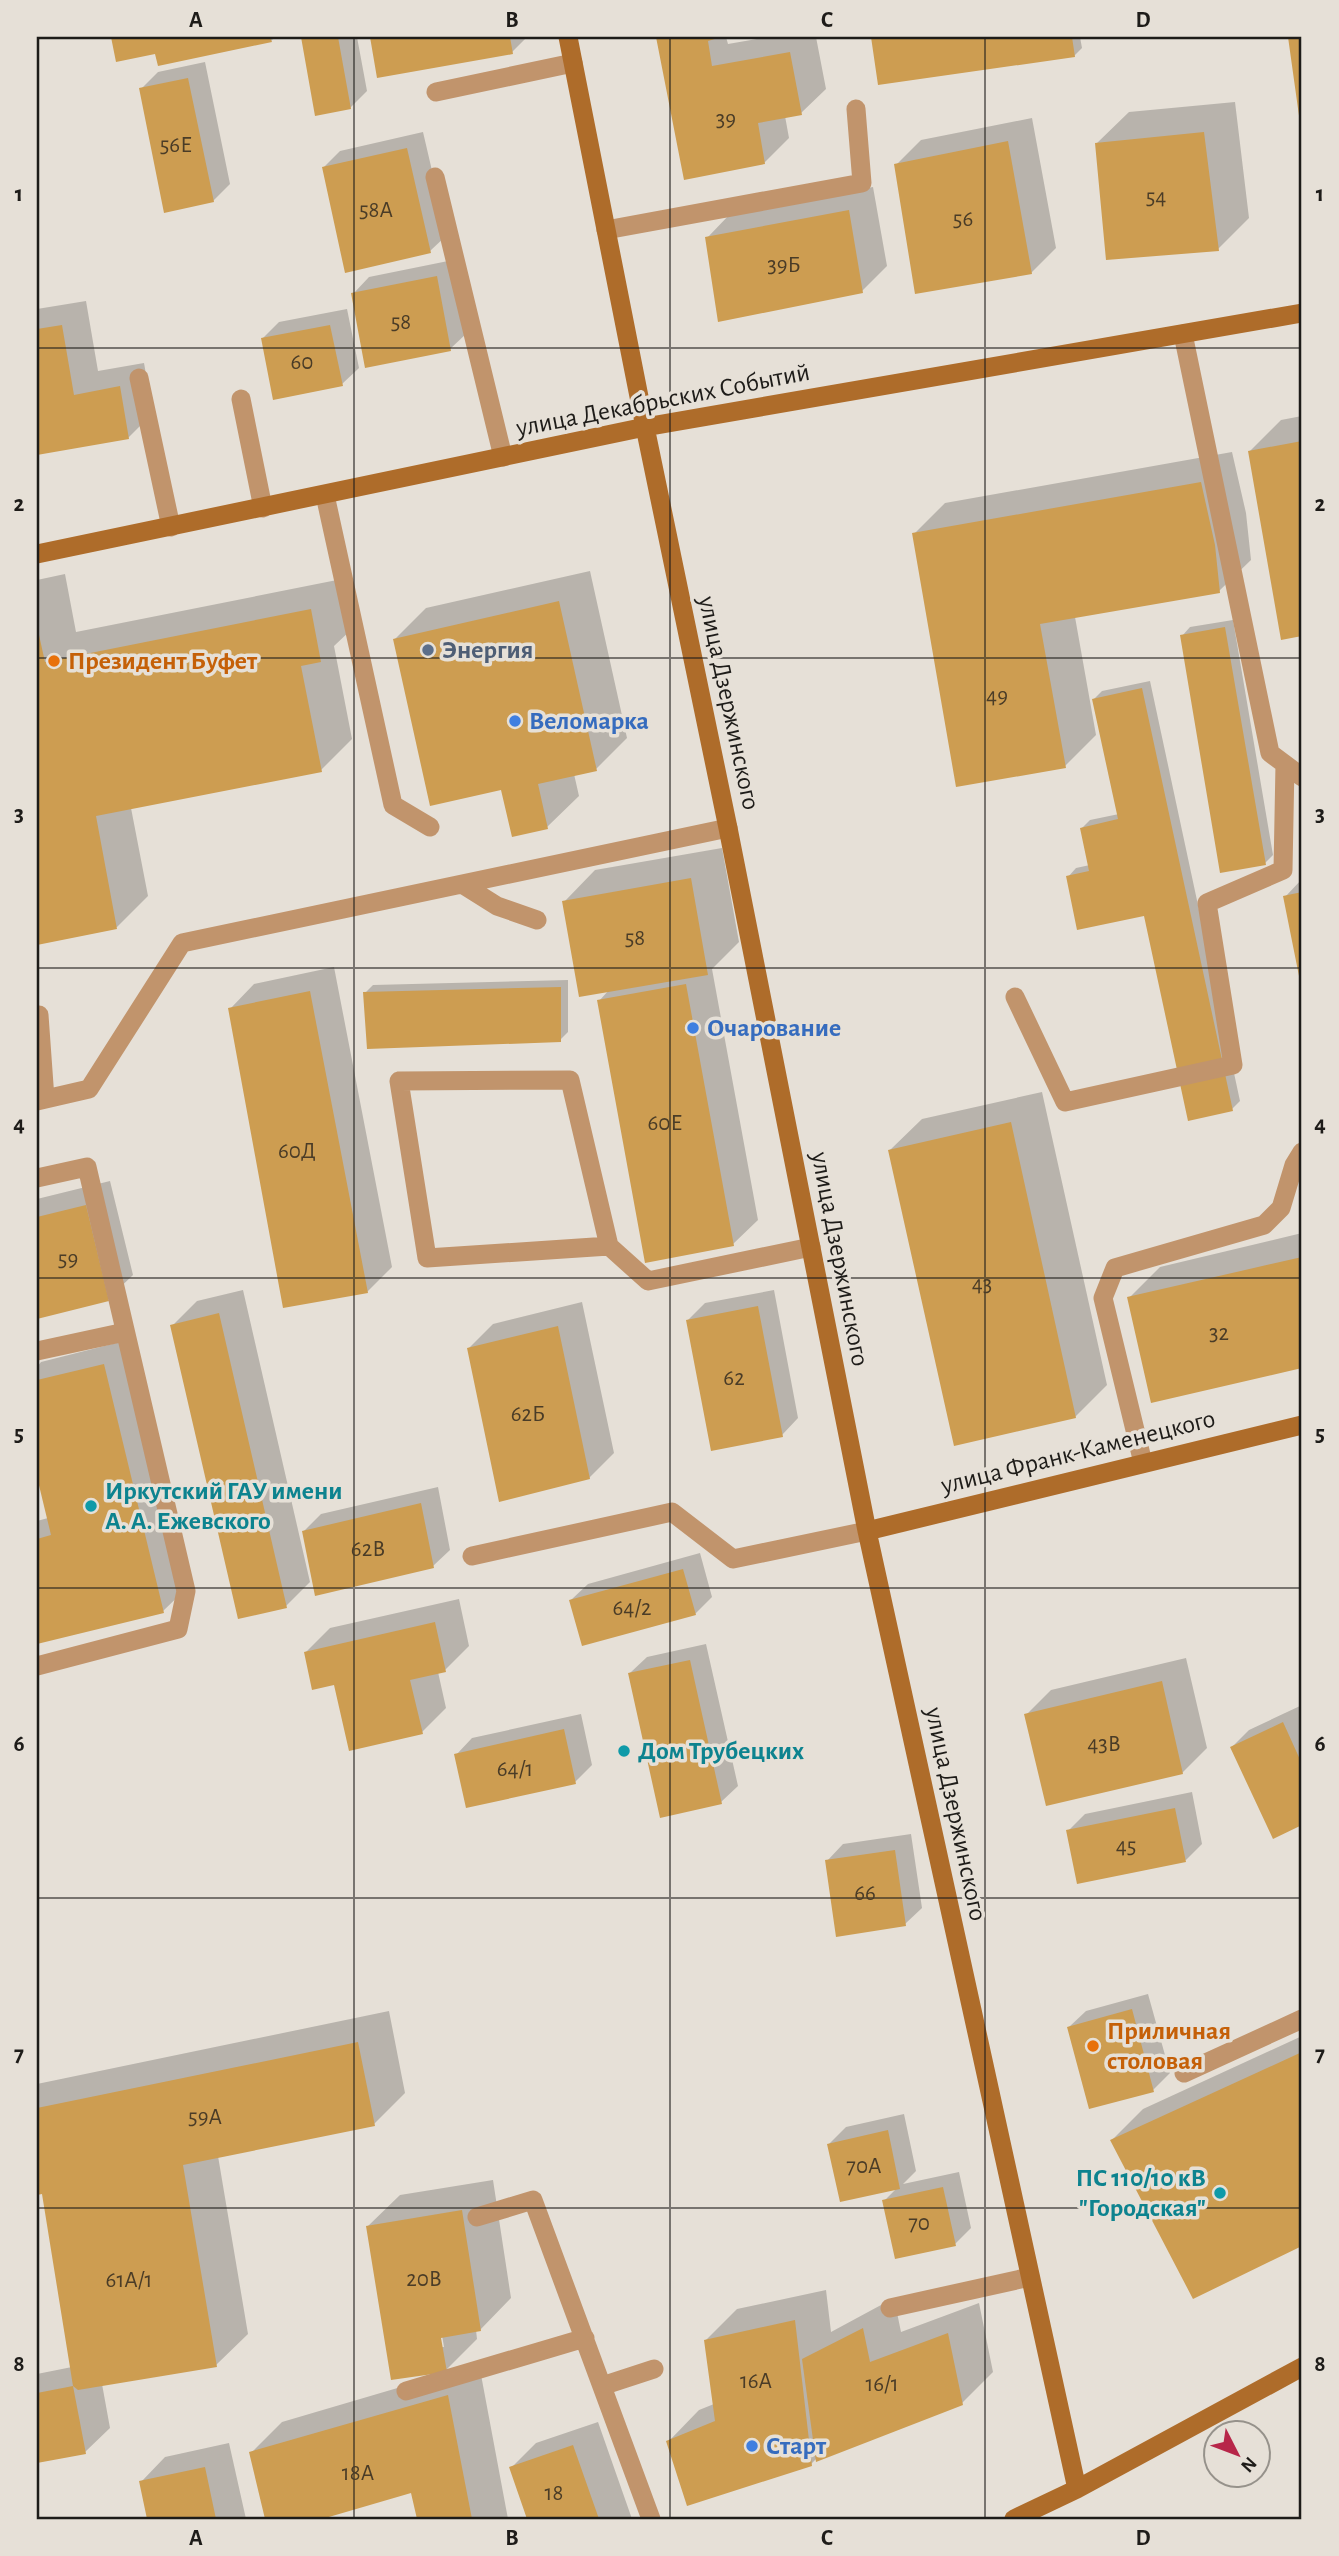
<svg xmlns="http://www.w3.org/2000/svg" width="1339" height="2556" font-family="'Alegreya Sans',sans-serif">
	<style>
		.shadow { fill: #0003; fill-rule: evenodd }
		.building { fill: #cd9d51 }
		.lines { fill: none; stroke-linecap: round; stroke-linejoin: round }
		.service { stroke: #c1946c; stroke-width: 19 }
		.secondary { stroke: #ae6c2a; stroke-width: 19 }
		.grid { fill: none; stroke: #1e1c19; stroke-width: 2; stroke-opacity: 0.55 }
		.service-dot { fill: #5c6f8a; stroke: #e6e0d7; stroke-width: 2.5 }
		.food-dot { fill: #e8710a; stroke: #e6e0d7; stroke-width: 2.5 }
		.shop-dot { fill: #3f7fe0; stroke: #e6e0d7; stroke-width: 2.5 }
		.culture-dot { fill: #0f9aa8; stroke: #e6e0d7; stroke-width: 2.5 }
		.labels { text-anchor: middle; dominant-baseline: central; stroke-width: 7; stroke-linejoin: round; paint-order: stroke }
		.number-label { font-size: 23px; fill: #4a3c27 }
		.street-label { font-size: 26px; fill: #1e1c19; stroke: #e6e0d7 }
		.service-label { font-size: 26px; font-weight: bold; fill: #4e5e75; stroke: #e6e0d7; text-anchor: start }
		.food-label { font-size: 26px; font-weight: bold; fill: #c56008; stroke: #e6e0d7; text-anchor: start }
		.shop-label { font-size: 26px; font-weight: bold; fill: #366cbe; stroke: #e6e0d7; text-anchor: start }
		.culture-label { font-size: 26px; font-weight: bold; fill: #0d838f; stroke: #e6e0d7; text-anchor: start }
		.neatline { fill: none; stroke: #1e1c19; stroke-width: 2.5 }
		.grid-label { font-size: 23px; text-anchor: middle; font-weight: bold; fill: #1e1c19 }
	</style>
	<rect width="100%" height="100%" fill="#e6e0d7"/>
	<!-- shadow -->
	<path class="shadow" d="M113,37h162l-4,4 -114,11 -39,8z
		M303,37h54l10,54 -17,17 -34,6z
		M372,37h155l-15,15 -133,24z
		M658,37h68l2,7 41,-7h47l10,52 -25,24 -16,3 4,22 -25,25 -97,-88z
		M873,37h207l2,11 -8,8 -194,27z
		M1290,37h12v92z
		M205,62l25,122 -17,17 -72,-112 17,-17z
		M1235,102l14,116 -31,31 -121,-106 32,-31z
		M1032,118l24,130 -25,25 -135,-108 25,-25z
		M423,132l24,103 -17,16 -106,-84 16,-16z
		M873,187l14,79 -25,25 -155,-53 24,-25z
		M453,260l14,73 -17,16 -97,-55 16,-17z
		M86,301l12,70 46,-8 9,50 -25,25 -91,15v-144z
		M347,309l12,59 -17,16 -80,-45 17,-17z
		M1302,416v218l-20,4 -32,-187 31,-31z
		M1232,452l14,61 5,47 -32,31 -144,26 21,118 -31,31 -151,-232 31,-31z
		M590,571l37,167 -31,31 -22,5 5,22 -32,31 -45,-39 -107,-149 31,-31z
		M65,574l11,58 266,-53 10,50 -18,17 18,93 -31,31 -190,38 17,88 -31,31 -80,16v-363z
		M1233,620l40,235 -8,8 -83,-227 8,-9z
		M1150,681l90,420 -8,8 -87,-195 -77,-37 8,-9 14,-3 -8,-37 8,-8 29,-6 -25,-115 8,-8z
		M722,848l17,94 -27,27 46,251 -25,24 -134,-243 10,-11 -45,-88 31,-32z
		M1302,879v104l-17,-86z
		M334,967l58,300 -25,25 -137,-283 24,-25z
		M568,980v52l-8,8 -195,-47 8,-8z
		M1042,1092l65,293 -32,32 -185,-267 32,-31z
		M110,1181l23,94 -25,24 -71,18v-118z
		M1302,1233v133l-149,35 -24,-103 31,-31z
		M243,1290l67,292 -24,24 -114,-280 25,-25z
		M774,1290l24,128 -16,17 -94,-115 17,-17z
		M582,1302l32,151 -25,25 -120,-130 24,-24z
		M128,1340l60,247 -25,24 -126,32v-122l11,-3 -11,-49v-102l4,-5z
		M438,1487l12,63 -17,16 -129,-35 17,-17z
		M700,1553l12,44 -17,17 -124,-14 17,-16z
		M459,1599l10,47 -24,24 -7,2 8,36 -24,24 -87,-49 -29,-31 24,-24z
		M706,1644l32,142 -17,16 -91,-129 17,-16z
		M1186,1658l21,90 -25,25 -156,-58 25,-25z
		M1300,1706l2,5v112l-28,14 -42,-90 17,-17z
		M581,1714l11,51 -17,17 -119,-27 16,-17z
		M1192,1792l10,52 -16,16 -118,-29 17,-17z
		M911,1834l11,74 -17,16 -78,-63 16,-17z
		M1148,1994l22,79 -17,17 -84,-63 17,-16z
		M389,2011l16,82 -31,31 -156,32 30,178 -32,31 -114,19 8,44 -25,24 -48,10v-88l35,-7 -29,-175 -6,1v-109z
		M1302,2036v208l-108,53 -82,-157 31,-31z
		M904,2114l12,57 -13,13 56,-12 12,56 -16,16 -71,-43 13,-13 -68,-44 17,-17z
		M493,2180l18,118 -31,32h-4l1,9 -31,31 -78,-144 32,-31zM438,2329h3l3,18h-3z
		M826,2290l5,42 63,-34 7,34 78,-29 14,69 -31,31 -145,55 -6,6 -143,-22 31,-32 15,-6 -8,-64 31,-31z
		M479,2364l29,155h-89l-7,-28 -97,28h-48l-16,-66 31,-31z
		M598,2422l34,97h-103l-18,-51 25,-25z
		M229,2443l17,76h-98l-7,-37 24,-25z"/>
	<!-- building -->
	<path class="building" d="M111,37h159l2,5 -114,24 -3,-12 -39,8z
		M301,37h37l13,72 -36,7z
		M370,37h140l3,17 -136,24z
		M656,37h65l-13,4 4,25 78,-14 12,63 -44,8 7,41 -81,16z
		M871,37h201l3,20 -197,28z
		M1288,37h14v93h-1z
		M188,78l26,124 -50,11 -25,-125z
		M1204,132l15,119 -113,9 -11,-117z
		M1008,141l24,133 -117,20 -21,-130z
		M407,148l24,105 -86,20 -23,-106z
		M849,210l14,83 -145,29 -13,-85z
		M437,276l14,75 -86,17 -14,-75z
		M62,325l12,70 46,-9 9,53 -92,16v-126z
		M330,325l13,61 -70,14 -12,-62z
		M1302,441v195l-21,4 -33,-189z
		M1201,482l14,63 5,48 -180,31 26,144 -110,19 -44,-254z
		M559,601l38,170 -59,13 10,45 -36,8 -11,-47 -71,16 -37,-167z
		M311,609l10,53 -20,4 21,106 -226,44 21,113 -80,16v-319l8,36z
		M1225,627l41,238 -46,8 -40,-238z
		M1142,688l91,423 -45,10 -44,-205 -67,14 -11,-54 23,-5 -9,-43 38,-9 -26,-120z
		M691,878l17,97 -129,22 -17,-96z
		M1302,892v94h-1l-18,-90z
		M686,984l48,262 -89,17 -48,-263z
		M561,987v55l-194,7 -4,-57z
		M310,991l58,302 -85,15 -55,-300z
		M1011,1122l65,296 -122,28 -66,-296z
		M86,1205l23,96 -72,18v-102z
		M1302,1257v111l-151,35 -24,-106z
		M758,1306l25,131 -72,14 -25,-131z
		M219,1313l68,295 -49,11 -68,-294z
		M558,1326l32,153 -91,23 -32,-154z
		M104,1364l60,249 -127,31v-105l14,-4 -14,-58v-97z
		M421,1503l13,65 -119,28 -13,-65z
		M683,1569l13,46 -114,31 -13,-46z
		M435,1622l11,50 -36,8 13,54 -74,17 -15,-66 -22,5 -8,-38z
		M690,1660l32,144 -62,14 -32,-145z
		M1162,1681l21,93 -137,32 -22,-92z
		M1283,1722l19,42v61l-29,14 -43,-92z
		M564,1729l12,55 -110,24 -12,-54z
		M1175,1808l11,54 -109,22 -11,-54z
		M895,1850l11,76 -70,11 -11,-77z
		M1132,2009l22,83 -65,17 -22,-82z
		M358,2042l17,84 -192,39 34,202 -139,23 -5,-4 -31,-192 -5,1v-87z
		M1302,2052v194l-109,53 -83,-159z
		M888,2130l12,59 -60,13 -13,-58z
		M943,2187l13,59 -61,13 -13,-59z
		M462,2210l19,121 -40,7 6,34 -56,8 -25,-154z
		M795,2320l17,146 -125,40 -21,-65 49,-20 -11,-81z
		M863,2328l7,34 78,-29 15,72 -147,57 -14,-103z
		M73,2386l13,68 -49,9v-70z
		M448,2395l24,124h-55l-6,-26 -89,26h-57l-16,-67z
		M573,2445l26,74h-72l-18,-52z
		M205,2467l11,52h-69l-8,-38z"/>
	<g class="lines">
		<!-- service -->
		<path class="service" d="M436,92l137,-29
			M435,177l68,280
			M606,230l256,-47 -6,-74
			M1183,334l87,419 32,24
			M139,378l32,149
			M241,399l22,109
			M325,495l68,310 37,22
			M462,884l35,22 40,14
			M1015,997l50,105 168,-37 -26,-162 76,-33 2,-106
			M39,1015l6,84
			M37,1101l52,-12 93,-146 546,-115
			M37,1178l50,-11 99,424 -8,38 -141,37
			M609,1246l-182,12 -28,-177 171,-1 39,166 39,35 163,-34
			M37,1351l88,-19
			M1143,1463l-40,-165 12,-30 149,-43 17,-17 13,-43 8,-13
			M472,1556l200,-44 61,47 134,-28
			M1184,2073l118,-54
			M477,2217l56,-17 118,319
			M890,2308l140,-31
			M602,2386l52,-17
			M406,2391l179,-53"/>
		<!-- secondary -->
		<path class="secondary" d="M568,37l77,390 83,401 139,703 210,958
			M37,554l608,-127 657,-114
			M867,1531l435,-106
			M1014,2519l63,-30 225,-122"/>
	</g>
	<!-- grid -->
	<path class="grid" d="M354,37v2482M670,37v2482M985,37v2482M37,348h1265M37,658h1265M37,968h1265M37,1278h1265M37,1588h1265M37,1898h1265M37,2208h1265"/>
	<!-- markers -->
	<circle class="service-dot" cx="428" cy="650" r="7"/>
	<g class="food-dot">
		<circle cx="54" cy="661" r="7"/>
		<circle cx="1093" cy="2046" r="7"/>
	</g>
	<g class="shop-dot">
		<circle cx="515" cy="721" r="7"/>
		<circle cx="693" cy="1028" r="7"/>
		<circle cx="752" cy="2446" r="7"/>
	</g>
	<g class="culture-dot">
		<circle cx="91" cy="1506" r="7"/>
		<circle cx="624" cy="1751" r="7"/>
		<circle cx="1220" cy="2193" r="7"/>
	</g>
	<g class="labels">
		<!-- number labels -->
		<g class="number-label">
			<text x="726" y="119">39</text>
			<text x="176" y="145">56Е</text>
			<text x="1156" y="197">54</text>
			<text x="376" y="210">58А</text>
			<text x="963" y="219">56</text>
			<text x="784" y="265">39Б</text>
			<text x="401" y="322">58</text>
			<text x="302" y="362">60</text>
			<text x="997" y="696">49</text>
			<text x="635" y="938">58</text>
			<text x="665" y="1123">60Е</text>
			<text x="297" y="1151">60Д</text>
			<text x="68" y="1259">59</text>
			<text x="982" y="1284">43</text>
			<text x="1219" y="1333">32</text>
			<text x="734" y="1378">62</text>
			<text x="528" y="1414">62Б</text>
			<text x="368" y="1549">62В</text>
			<text x="632" y="1608">64/2</text>
			<text x="1104" y="1744">43В</text>
			<text x="515" y="1769">64/1</text>
			<text x="1126" y="1846">45</text>
			<text x="865" y="1893">66</text>
			<text x="205" y="2117">59А</text>
			<text x="864" y="2166">70А</text>
			<text x="919" y="2223">70</text>
			<text x="424" y="2279">20В</text>
			<text x="129" y="2280">61А/1</text>
			<text x="756" y="2381">16А</text>
			<text x="882" y="2384">16/1</text>
			<text x="358" y="2473">18А</text>
			<text x="554" y="2493">18</text>
		</g>
		<!-- street labels -->
		<g class="street-label">
			<text transform="translate(663 400) rotate(-11)">улица Декабрьских Событий</text>
			<text transform="translate(729 703) rotate(78)">улица Дзержинского</text>
			<text transform="translate(840 1259) rotate(79)">улица Дзержинского</text>
			<text transform="translate(1078 1452) rotate(-14)">улица Франк-Каменецкого</text>
			<text transform="translate(956 1814) rotate(78)">улица Дзержинского</text>
		</g>
		<!-- service labels -->
		<g class="service-label">
			<text x="442" y="650">Энергия</text>
		</g>
		<!-- food labels -->
		<g class="food-label">
			<text x="68" y="661">Президент Буфет</text>
			<text x="1107" y="2031">Приличная<tspan x="1107" dy="30">столовая</tspan></text>
		</g>
		<!-- shop labels -->
		<g class="shop-label">
			<text x="529" y="721">Веломарка</text>
			<text x="707" y="1028">Очарование</text>
			<text x="766" y="2446">Старт</text>
		</g>
		<!-- culture labels -->
		<g class="culture-label">
			<text x="105" y="1491">Иркутский ГАУ имени<tspan x="105" dy="30">А. А. Ежевского</tspan></text>
			<text x="638" y="1751">Дом Трубецких</text>
			<text x="1206" y="2178" text-anchor="end">ПС 110/10 кВ<tspan x="1206" dy="30">"Городская"</tspan></text>
		</g>
	</g>
	<!-- border -->
	<rect width="1339" height="2556" fill="none" stroke="#e6e0d7" stroke-width="77"/>
	<!-- north arrow -->
	<g transform="translate(1237 2454) rotate(132)"><circle r="33" fill="#e6e0d7" stroke="#96928b" stroke-width="2"/>
	<path d="M0-5L12 26L0 18L-12 26Z" fill="#b72649"/>
	<text y="-10" font-size="19" font-weight="bold" text-anchor="middle" fill="#1e1c19">N</text>
	</g>
	<rect x="38" y="38" width="1262" height="2480" class="neatline"/>
	<g class="grid-label">
		<text x="196" y="27">A</text>
		<text x="512" y="27">B</text>
		<text x="827" y="27">C</text>
		<text x="1143" y="27">D</text>
		<text x="19" y="201">1</text>
		<text x="1320" y="201">1</text>
		<text x="19" y="511">2</text>
		<text x="1320" y="511">2</text>
		<text x="19" y="821">3</text>
		<text x="1320" y="821">3</text>
		<text x="19" y="1131">4</text>
		<text x="1320" y="1131">4</text>
		<text x="19" y="1441">5</text>
		<text x="1320" y="1441">5</text>
		<text x="19" y="1751">6</text>
		<text x="1320" y="1751">6</text>
		<text x="19" y="2061">7</text>
		<text x="1320" y="2061">7</text>
		<text x="19" y="2371">8</text>
		<text x="1320" y="2371">8</text>
		<text x="196" y="2545">A</text>
		<text x="512" y="2545">B</text>
		<text x="827" y="2545">C</text>
		<text x="1143" y="2545">D</text>
	</g>
</svg>
